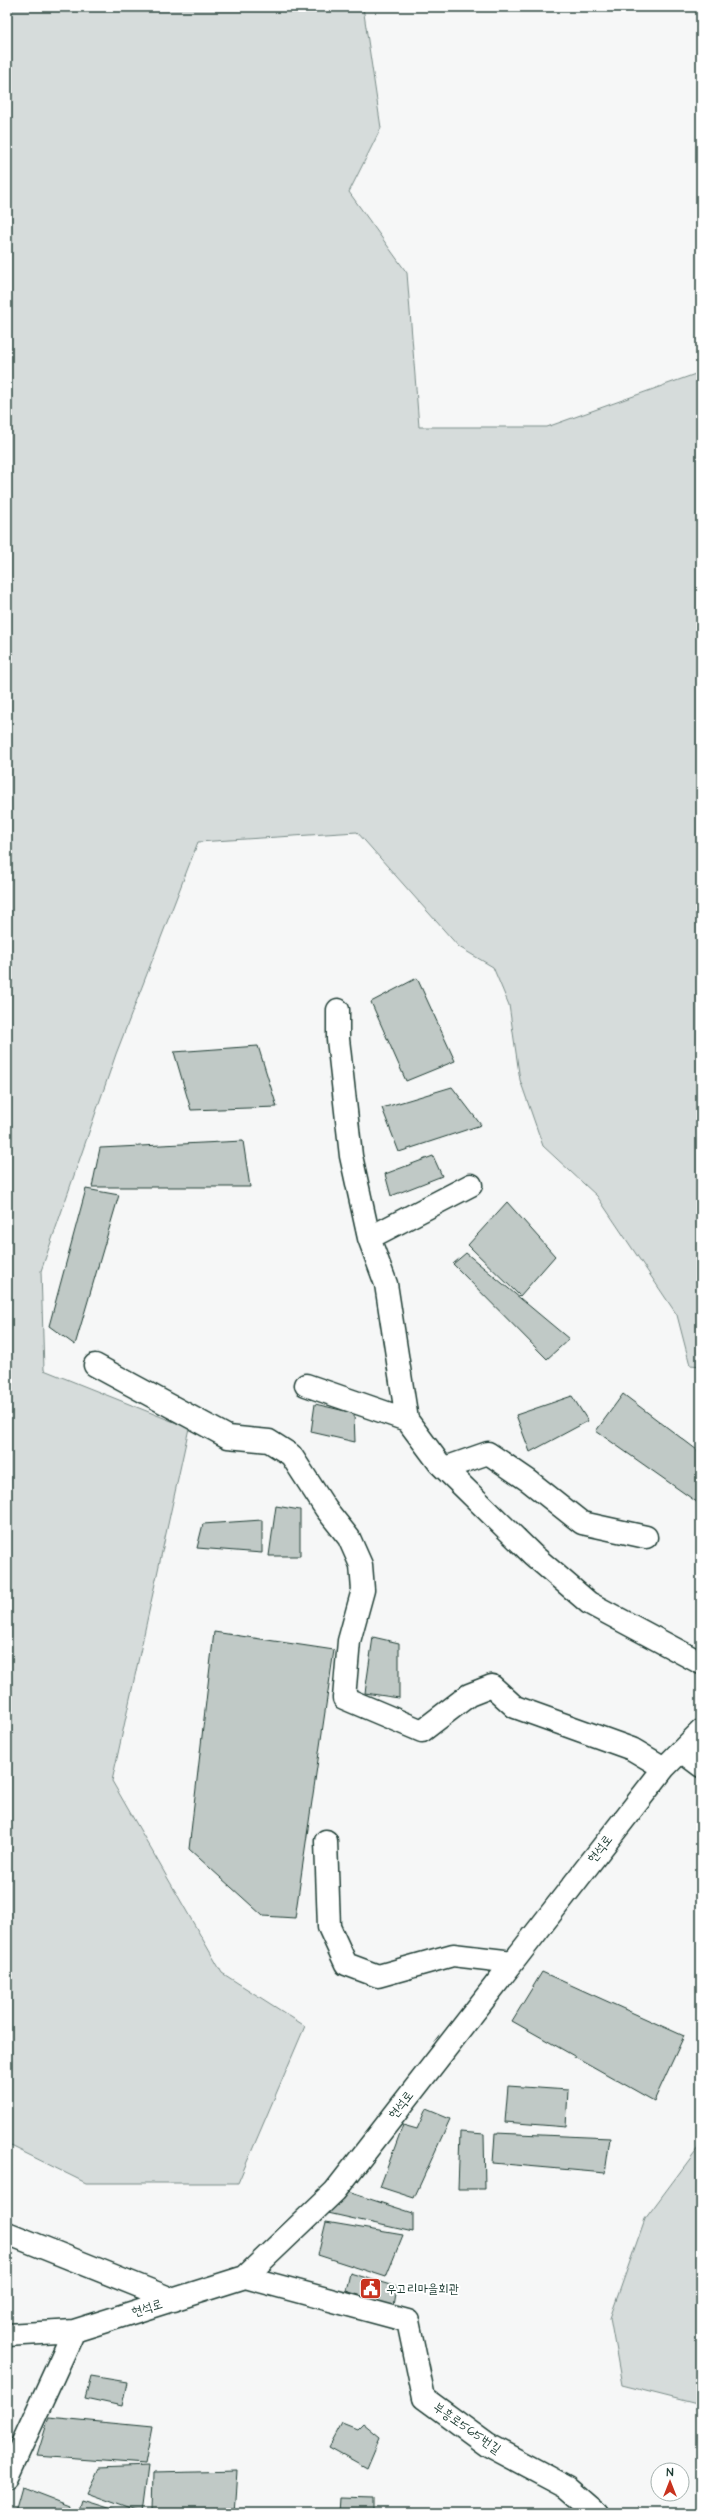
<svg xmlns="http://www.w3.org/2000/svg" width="708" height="2520" font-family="'Architects Daughter','Poor Story',sans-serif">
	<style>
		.green { fill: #d6dcdb; stroke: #7a8c88 }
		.building { fill: #c0c9c6; stroke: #1f3d34 }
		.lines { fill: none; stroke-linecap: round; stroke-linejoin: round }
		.minor-casing { stroke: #1f3d34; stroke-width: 25 }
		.minor { stroke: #fff; stroke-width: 22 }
		.labels { text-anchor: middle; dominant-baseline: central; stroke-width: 4; stroke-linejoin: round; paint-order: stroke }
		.street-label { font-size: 13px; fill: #1f3d34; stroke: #fff }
		.poi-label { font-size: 13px; fill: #1f3d34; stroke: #fff; text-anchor: start }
	</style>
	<rect width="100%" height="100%" fill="#f6f7f7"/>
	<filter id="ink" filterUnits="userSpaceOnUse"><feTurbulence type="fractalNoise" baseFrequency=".025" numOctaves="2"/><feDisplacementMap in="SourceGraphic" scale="8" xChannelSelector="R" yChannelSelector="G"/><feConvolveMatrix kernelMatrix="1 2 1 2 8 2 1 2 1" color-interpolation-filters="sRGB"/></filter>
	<g filter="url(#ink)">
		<!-- green -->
		<path class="green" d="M7,7h356l18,121 -32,64 58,81 12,154h128l154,-55v994l-11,-1 -13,-50 -80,-119 -54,-50 -23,-66 -11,-75 -16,-38 -34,-20 -102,-115 -159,10 -82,212 -75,217 3,99 145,58 -77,353 110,192 83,53 -67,157h-152l-79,-39z
			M701,2144v261l-79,-20 -12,-67 35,-99z"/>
		<!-- building -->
		<path class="building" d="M417,978l38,83 -49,20 -35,-79z
			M258,1046l19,61 -86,3 -17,-58z
			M452,1087l29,38 -82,27 -17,-44z
			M243,1141l7,46h-158l8,-39z
			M433,1156l9,20 -51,20 -6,-22z
			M86,1189l33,6 -44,150 -26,-19z
			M507,1202l48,54 -35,40 -52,-51z
			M466,1253l103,86 -22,20 -94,-95z
			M623,1394l78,59v52l-105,-74z
			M572,1396l16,25 -58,31 -14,-37z
			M315,1404l39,9 1,29 -44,-10z
			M276,1506l24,4v46h-31z
			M262,1520v33l-65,-5 6,-24z
			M214,1632l120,18 -39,268 -32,-2 -74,-67z
			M373,1637l26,6v55l-34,-5z
			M542,1972l142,64 -30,65 -142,-80z
			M508,2086l60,4 -2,37 -61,-5z
			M426,2109l24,10 -36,79 -34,-11 23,-62 14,4z
			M460,2132l24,2 1,55h-27z
			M495,2133l115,5 -5,35 -112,-10z
			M345,2191l68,22v19l-85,-19z
			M326,2222l77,13 -17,42 -68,-22z
			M350,2273l47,14 -3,19 -48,-15z
			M91,2376l36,6 -5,24 -37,-8z
			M49,2417l103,10 -7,37 -108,-8z
			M342,2423l15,6 6,-6 17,14 -13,31 -38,-21z
			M148,2466l-6,47 -55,-20 12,-25z
			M237,2471l-3,42 -82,-2 1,-38z
			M22,2487l47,18 -2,8 -52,-1z
			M340,2498l33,1v14h-34z
			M82,2500l42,13h-46z"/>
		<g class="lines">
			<defs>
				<path id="minor" d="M338,1010v29l13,117 18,82 17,46 21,136 32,43 94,92 56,48 112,60
					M369,1238l102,-53
					M95,1365l133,72 41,4 22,14 35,54 23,29 12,27 2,25 -14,51 -5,57 78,33 47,-36 23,-9 23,21 117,42 32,19
					M306,1385l101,35
					M445,1468l43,-15 41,28 53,42 64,14
					M681,1751l20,15
					M326,1841l3,86 17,37 32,12 75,-21 60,7
					M7,2233l167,67
					M245,2277l163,44 16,77 64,47 79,42 30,26
					M7,2335l67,-4 171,-54 90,-86 329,-423 37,-37
					M7,2477l67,-146"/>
			</defs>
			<!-- minor casing -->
			<use href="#minor" class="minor-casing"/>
			<!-- minor -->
			<use href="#minor" class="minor"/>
		</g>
	</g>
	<!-- icons -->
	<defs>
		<symbol id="civic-square" viewBox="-11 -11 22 22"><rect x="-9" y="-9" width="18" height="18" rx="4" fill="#c8321e" stroke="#fff"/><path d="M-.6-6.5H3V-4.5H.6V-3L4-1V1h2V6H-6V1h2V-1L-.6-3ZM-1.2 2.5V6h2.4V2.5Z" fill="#fff"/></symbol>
	</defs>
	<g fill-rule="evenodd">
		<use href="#civic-square" x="358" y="2276" width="25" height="25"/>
	</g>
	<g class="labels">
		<!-- street labels -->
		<g class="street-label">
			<text transform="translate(600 1849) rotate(-52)">현석로</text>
			<text transform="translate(401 2105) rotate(-52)">현석로</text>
			<text transform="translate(147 2308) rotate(-17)">현석로</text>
			<text transform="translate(467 2428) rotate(35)">부흥로565번길</text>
		</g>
		<!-- poi labels -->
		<g class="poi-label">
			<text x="386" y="2289">우고리마을회관</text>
		</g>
	</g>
	<!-- margin -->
	<rect width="708" height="2520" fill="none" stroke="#fff" stroke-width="24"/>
	<rect x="12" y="12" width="684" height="2496" fill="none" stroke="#1f3d34" stroke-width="1.5" filter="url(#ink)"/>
	<!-- north arrow -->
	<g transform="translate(670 2482)"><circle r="19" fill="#ffffff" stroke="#a5b1ae"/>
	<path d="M0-3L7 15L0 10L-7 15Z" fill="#c8321e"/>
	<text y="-6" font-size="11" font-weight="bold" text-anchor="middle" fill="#1f3d34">N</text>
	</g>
</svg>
